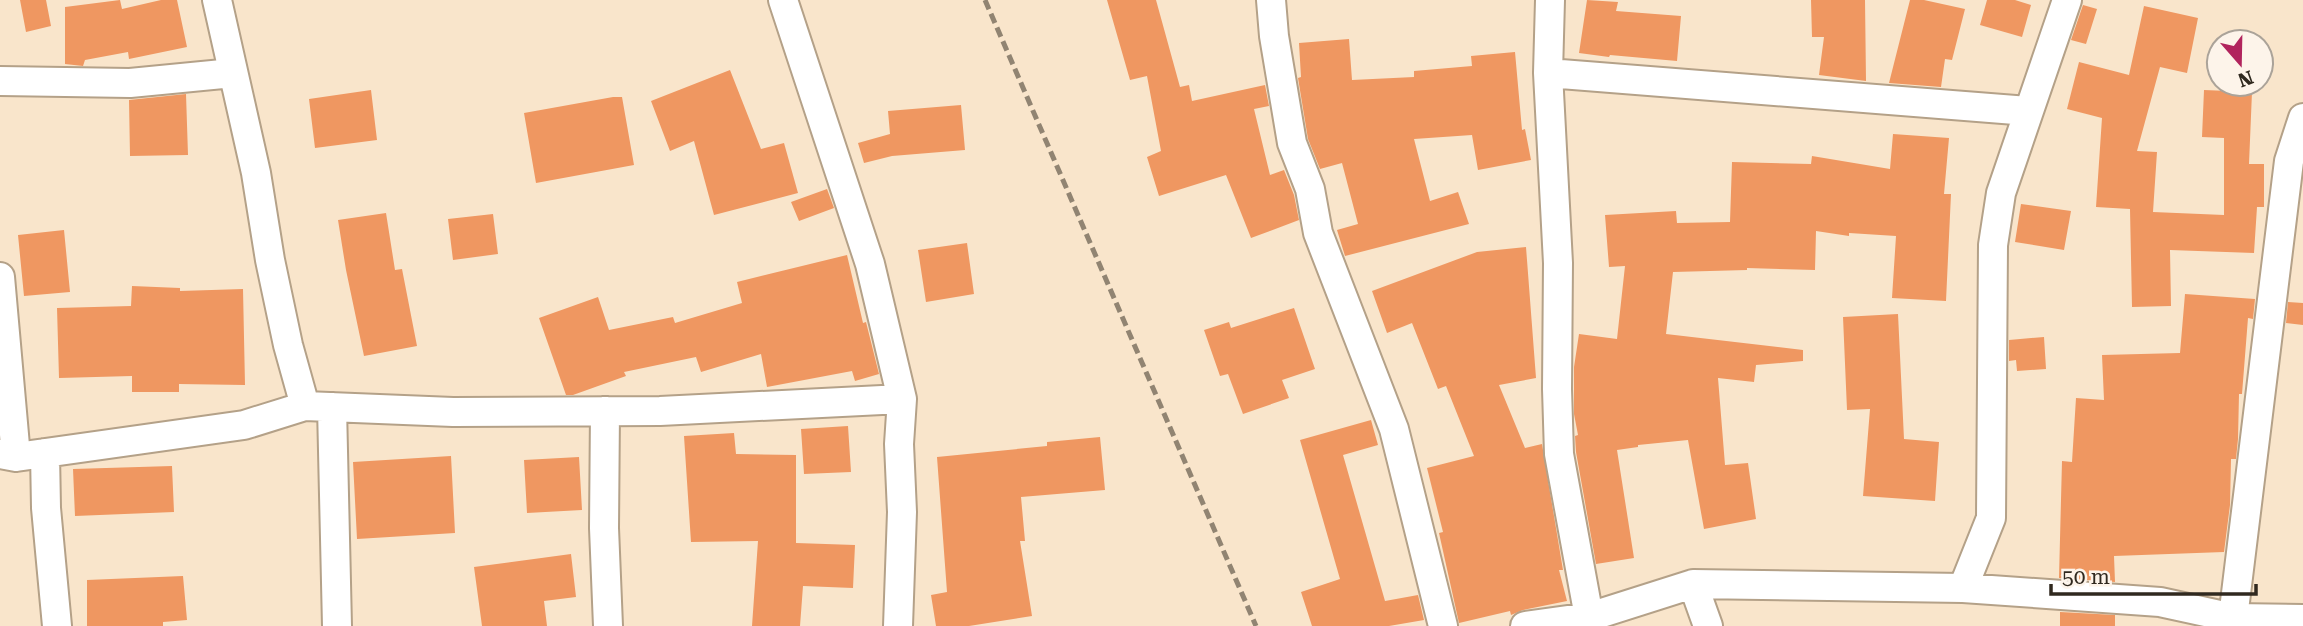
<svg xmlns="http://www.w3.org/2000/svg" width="2303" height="626" font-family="'Roboto Serif',serif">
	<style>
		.building { fill: #ef9761 }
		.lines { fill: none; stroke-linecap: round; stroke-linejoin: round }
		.street-casing { stroke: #b4a188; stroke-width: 32 }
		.street { stroke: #fff; stroke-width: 28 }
		.rail { stroke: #918472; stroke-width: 5; stroke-dasharray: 10 5; stroke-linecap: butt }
	</style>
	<rect width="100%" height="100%" fill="#f9e5cb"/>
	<!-- building -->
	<path class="building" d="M20,0h26l5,26 -25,6z
		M120,0l2,9 39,-9h16l10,47 -58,12 -1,-7 -43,8 -2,6 -18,-2v-57z
		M1107,0h49l24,87 9,-2 3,16 73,-16 4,21 -15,3 16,66 14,-5 10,25 5,25 -48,18 -25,-63 -67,21 -12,-39 14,-6 -14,-75 -17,4z
		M1587,0l31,2 -2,9 65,5 -4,45 -67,-6 -1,2 -30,-4z
		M1811,0h54l1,81 -47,-6 5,-38h-12z
		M1910,0h14l41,9 -13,51 -7,-1 -4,28 -52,-4z
		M1987,0h28l16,5 -9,32 -42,-12z
		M2083,5l14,4 -11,35 -15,-4z
		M2144,6l54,12 -11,55 -27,-6 -23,84 20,1 -4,60 71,3v-77l-22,-1 2,-47 48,2 -3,72h15v43h-7l-3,46 -84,-3 1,56 -39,1 -2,-98 -34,-2 6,-89 -35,-9 12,-47 50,13z
		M1349,39l3,41 62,-3v-6l58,-5 -1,-10 44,-4 7,78 3,-1 6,31 -53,10 -6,-35 -58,4 16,62 28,-9 11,32 -124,32 -8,-26 21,-6 -16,-61 -22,6 -12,-30 -10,-61 3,-1 -2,-34z
		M730,70l31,79 23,-6 14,50 -84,22 -20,-74 -24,10 -19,-50z
		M371,90l6,50 -62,8 -6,-49z
		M186,94l2,61 -58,1 -1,-56z
		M613,97h9l12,68 -98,18 -12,-70z
		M961,105l4,45 -73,6 -28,7 -6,-20 32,-9 -2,-23z
		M1893,134l56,4 -5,56h7l-5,107 -54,-3 4,-62 -47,-3v3l-33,-5 -1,39 -68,-2v2l-74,2 -7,62 137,16v11l-47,4 -2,17 -36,-4 7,87 23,-2 8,56 -52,10 -16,-89 -50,5v2l-21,3 17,108 -38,6 -20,-112 -1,-16 3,-1 -4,-21v-47l5,-33 38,5 8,-73 -16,1 -4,-52 71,-4 1,12 53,-1 2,-60 79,2 1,-8 78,13z
		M827,189l7,19 -35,13 -8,-19z
		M2021,204l50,7 -7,39 -49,-8z
		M386,213l9,57 7,-1 15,77 -53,10 -18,-86 -8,-50z
		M493,214l5,40 -45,6 -5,-41z
		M64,230l6,62 -46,4 -6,-61z
		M967,243l7,51 -48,8 -8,-52z
		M1526,247l10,131 -37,7 26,63 17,-4 21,126h-4l8,31 -44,9 -12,5 -1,-4 -51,12 -20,-90 4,-1 -16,-64 47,-12 -28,-70 -8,3 -26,-66 -25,10 -15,-42 105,-39z
		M847,255l16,68 3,-1 13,52 -24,7 -3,-10 -85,16 -6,-33 -60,18 -5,-15 -72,15 2,4 -53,19h-7l-27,-77 59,-21 11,33 64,-13 2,6 67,-20 -5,-21z
		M132,286l48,2v3l63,-2 2,96 -66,-1v8h-47v-16l-73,2 -2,-70 74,-2z
		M2185,294l70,5 -2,20 -5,-1 -6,76h-3l-1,45 -2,20h-5l-1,46 -6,47 -110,4 1,26 -56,-4 3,-117 10,1 4,-64 28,2 -2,-45 78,-2z
		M2288,302l15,1v22l-17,-2z
		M1294,308l21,61 -33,11 7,18 -46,16 -15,-40 -8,2 -16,-46 25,-8 2,6z
		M1898,314l6,125 35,3 -4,59 -72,-5 7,-87 -23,1 -4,-93z
		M2044,337l2,32 -29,2 -1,-11 -7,1v-21z
		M1371,420l7,25 -35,10 42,146 33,-6 6,25 -35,6h-77l-11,-34 39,-13 -40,-139z
		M848,426l3,46 -47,2 -3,-45z
		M734,433l2,21 60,1v88l59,2 -2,43 -50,-2 -3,40h-48l6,-85 -67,1 -7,-106z
		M1100,437l5,53 -84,7 4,44h-5l12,75 -63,10h-33l-5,-31 16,-3 -10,-135 110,-11v-4z
		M451,456l4,77 -98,6 -4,-77z
		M579,457l3,53 -55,3 -3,-53z
		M172,466l2,46 -99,4 -2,-47z
		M571,554l5,43 -32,4 3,25h-65l-8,-59z
		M183,576l4,44 -24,2v4h-76v-46z
		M2060,612l55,3v11h-55z"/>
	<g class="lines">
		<defs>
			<path id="street" d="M217,0l39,173 14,87 18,85 17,61
				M783,0l87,264 32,135 -3,45 3,68 -4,114
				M1271,0l3,36 18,107 18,46 8,44 76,196 49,197
				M1550,0l-2,73 10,190 -1,126 2,65 30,163
				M1548,73l480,38
				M0,81l130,2 103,-10
				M0,277l16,180
				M332,407l5,219
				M605,411l-1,117 4,98
				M45,453l1,55 11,118
				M0,454l16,3 29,-4 199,-28 61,-19 148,6 207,-1 242,-12
				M1693,584l15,42
				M1963,588l28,-70 2,-273 8,-52 66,-193
				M2233,618l56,-457 14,-43
				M1525,626l64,-9 104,-33 270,4 197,14 73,16 70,1"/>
		</defs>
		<!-- street casing -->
		<use href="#street" class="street-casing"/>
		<!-- street -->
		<use href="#street" class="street"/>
		<!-- rail -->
		<path class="rail" d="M985,0l271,626"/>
	</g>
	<!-- north arrow -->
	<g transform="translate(2240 63) rotate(160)"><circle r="33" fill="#fdf4ea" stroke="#aba399" stroke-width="2"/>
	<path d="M0-5L12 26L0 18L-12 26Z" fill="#b1245d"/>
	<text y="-10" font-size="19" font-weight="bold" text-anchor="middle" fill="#30291f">N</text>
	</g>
	<!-- scale -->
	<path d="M2051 584v10h205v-10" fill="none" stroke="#30291f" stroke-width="3.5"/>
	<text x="2062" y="584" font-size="21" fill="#30291f" stroke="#fdf4ea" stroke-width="5" paint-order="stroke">50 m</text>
</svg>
